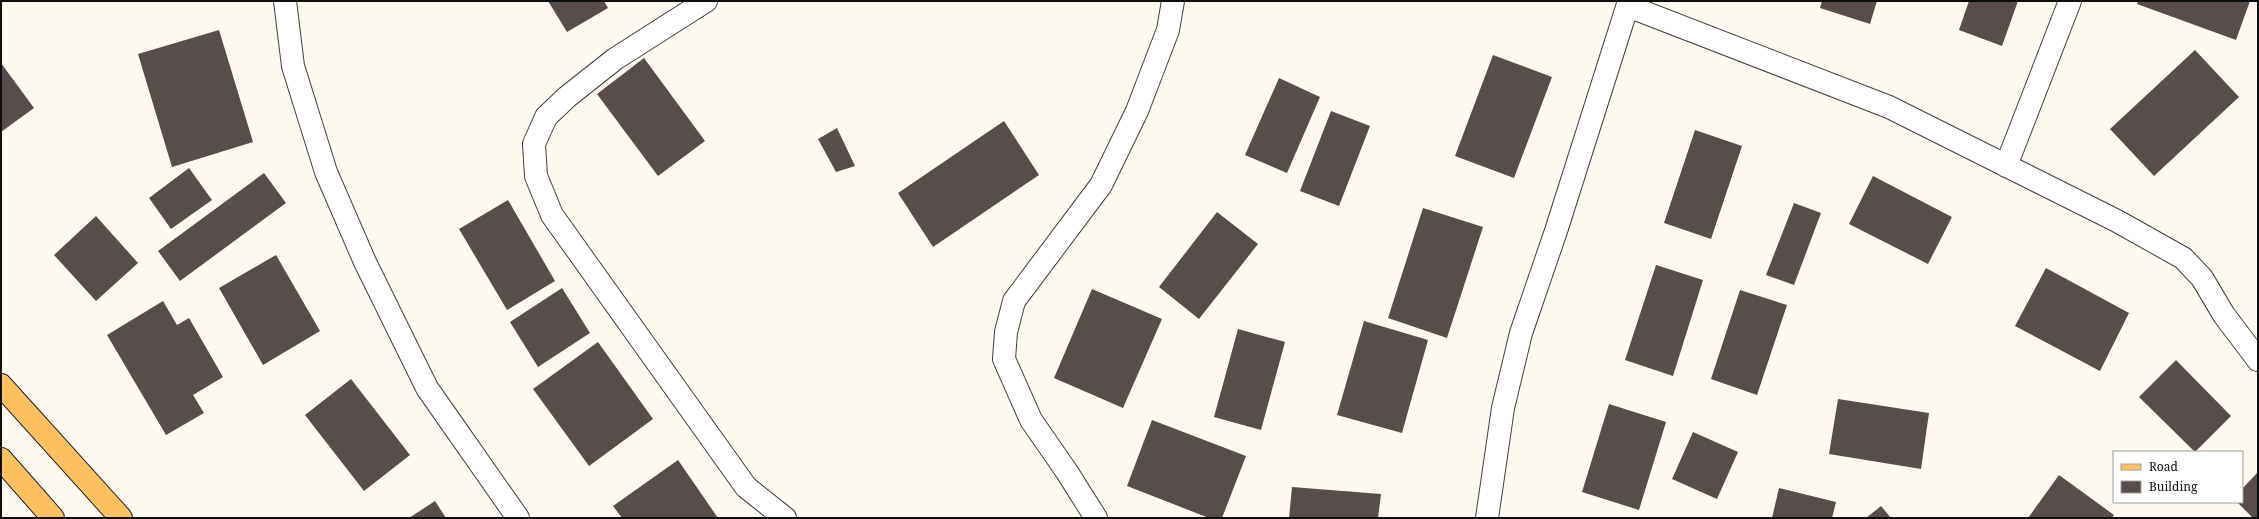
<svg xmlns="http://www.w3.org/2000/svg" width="2259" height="519" font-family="'Noto Serif',serif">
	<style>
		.building { fill: #584d4a }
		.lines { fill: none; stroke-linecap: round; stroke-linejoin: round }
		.minor-casing { stroke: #414141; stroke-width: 24 }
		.major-casing { stroke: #1f1f1f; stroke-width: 24 }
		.minor { stroke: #fff; stroke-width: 22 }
		.major { stroke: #ffc160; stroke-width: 22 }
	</style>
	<rect width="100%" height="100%" fill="#fffaf0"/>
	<!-- building -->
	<path class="building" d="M548,1h56l4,7 -41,24z
		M1822,1h55l-7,23 -50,-16z
		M1969,1h49l-16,45 -43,-16z
		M2138,1h112l-14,39 -99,-36z
		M219,30l34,112 -81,25 -34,-113z
		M2195,50l44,47 -85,79 -44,-47z
		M1493,55l59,22 -38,101 -59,-22z
		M644,58l61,83 -47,35 -61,-82z
		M1,63l33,45 -33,24z
		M1279,78l41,19 -33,76 -42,-18z
		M1331,111l39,15 -31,80 -39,-15z
		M1004,121l35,54 -106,72 -35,-54z
		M837,128l18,38 -19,6 -18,-33z
		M1695,130l47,16 -31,93 -47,-16z
		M189,168l23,32 -41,29 -22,-31z
		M264,173l22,30 -106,78 -22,-30z
		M1873,176l79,41 -24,47 -79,-40z
		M508,200l47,81 -48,29 -48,-81z
		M1794,203l27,10 -27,72 -28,-10z
		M1423,208l60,19 -36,111 -59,-20z
		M1217,212l41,32 -59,75 -40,-32z
		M96,216l42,47 -42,38 -42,-46z
		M276,255l44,76 -57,34 -44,-77z
		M1656,265l47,15 -30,96 -48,-16z
		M2046,268l83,45 -29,58 -85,-45z
		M562,288l28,45 -52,34 -28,-45z
		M1092,289l70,30 -39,89 -69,-30z
		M1740,290l47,15 -30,90 -46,-16z
		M163,301l14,24 12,-7 34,59 -30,18 11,18 -38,22 -59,-100z
		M1364,321l64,19 -26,93 -65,-18z
		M1238,329l47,13 -24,88 -47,-13z
		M598,342l55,77 -64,47 -56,-77z
		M2176,360l55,56 -36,36 -56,-55z
		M351,379l59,76 -46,36 -59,-76z
		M1838,399l91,14 -8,56 -92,-15z
		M1609,404l57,18 -27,88 -57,-18z
		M1152,420l94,36 -24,62h-13l-82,-32z
		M1693,432l45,20 -21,47 -45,-20z
		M678,460l40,58h-96l-9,-12z
		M2258,472v46h-5l-16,-16h5v-13z
		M2059,475l55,40 -2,3h-84z
		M1292,487l89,7 -3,24h-89z
		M1779,488l57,14 -4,16h-60z
		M435,501l11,17h-37z
		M1881,506l10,12h-25z"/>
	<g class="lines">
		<defs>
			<path id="minor" d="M285,1l8,65 33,106 39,90 62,126 91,130
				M706,1l-91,58 -48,38 -21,20 -12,27 2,32 16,39 194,272 39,31
				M1628,6l261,101 228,114 66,37 19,20 22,37 34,45
				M2006,166l64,-165
				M1096,518l-29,-46 -36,-52 -27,-61 2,-27 8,-31 87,-116 36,-74 31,-81 5,-29
				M1487,518l16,-110 18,-75 35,-102 73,-230"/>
			<path id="major" d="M1,385l120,133
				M1,459l52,59"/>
		</defs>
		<!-- minor casing -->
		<use href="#minor" class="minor-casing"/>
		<!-- major casing -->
		<use href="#major" class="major-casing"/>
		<!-- minor -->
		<use href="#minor" class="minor"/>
		<!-- major -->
		<use href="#major" class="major"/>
	</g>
	<!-- border -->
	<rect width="2259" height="519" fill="none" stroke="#0e0e0e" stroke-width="4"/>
	<!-- legend -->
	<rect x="2113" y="451" width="130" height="52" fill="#ffffff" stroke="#9f9f9f"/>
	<rect x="2121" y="464" width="20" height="6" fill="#ffc160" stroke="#9f9f9f"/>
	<text x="2149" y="471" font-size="12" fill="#0e0e0e">Road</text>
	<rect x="2121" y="481" width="20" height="12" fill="#584d4a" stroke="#9f9f9f"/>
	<text x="2149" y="491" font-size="12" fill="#0e0e0e">Building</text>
</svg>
